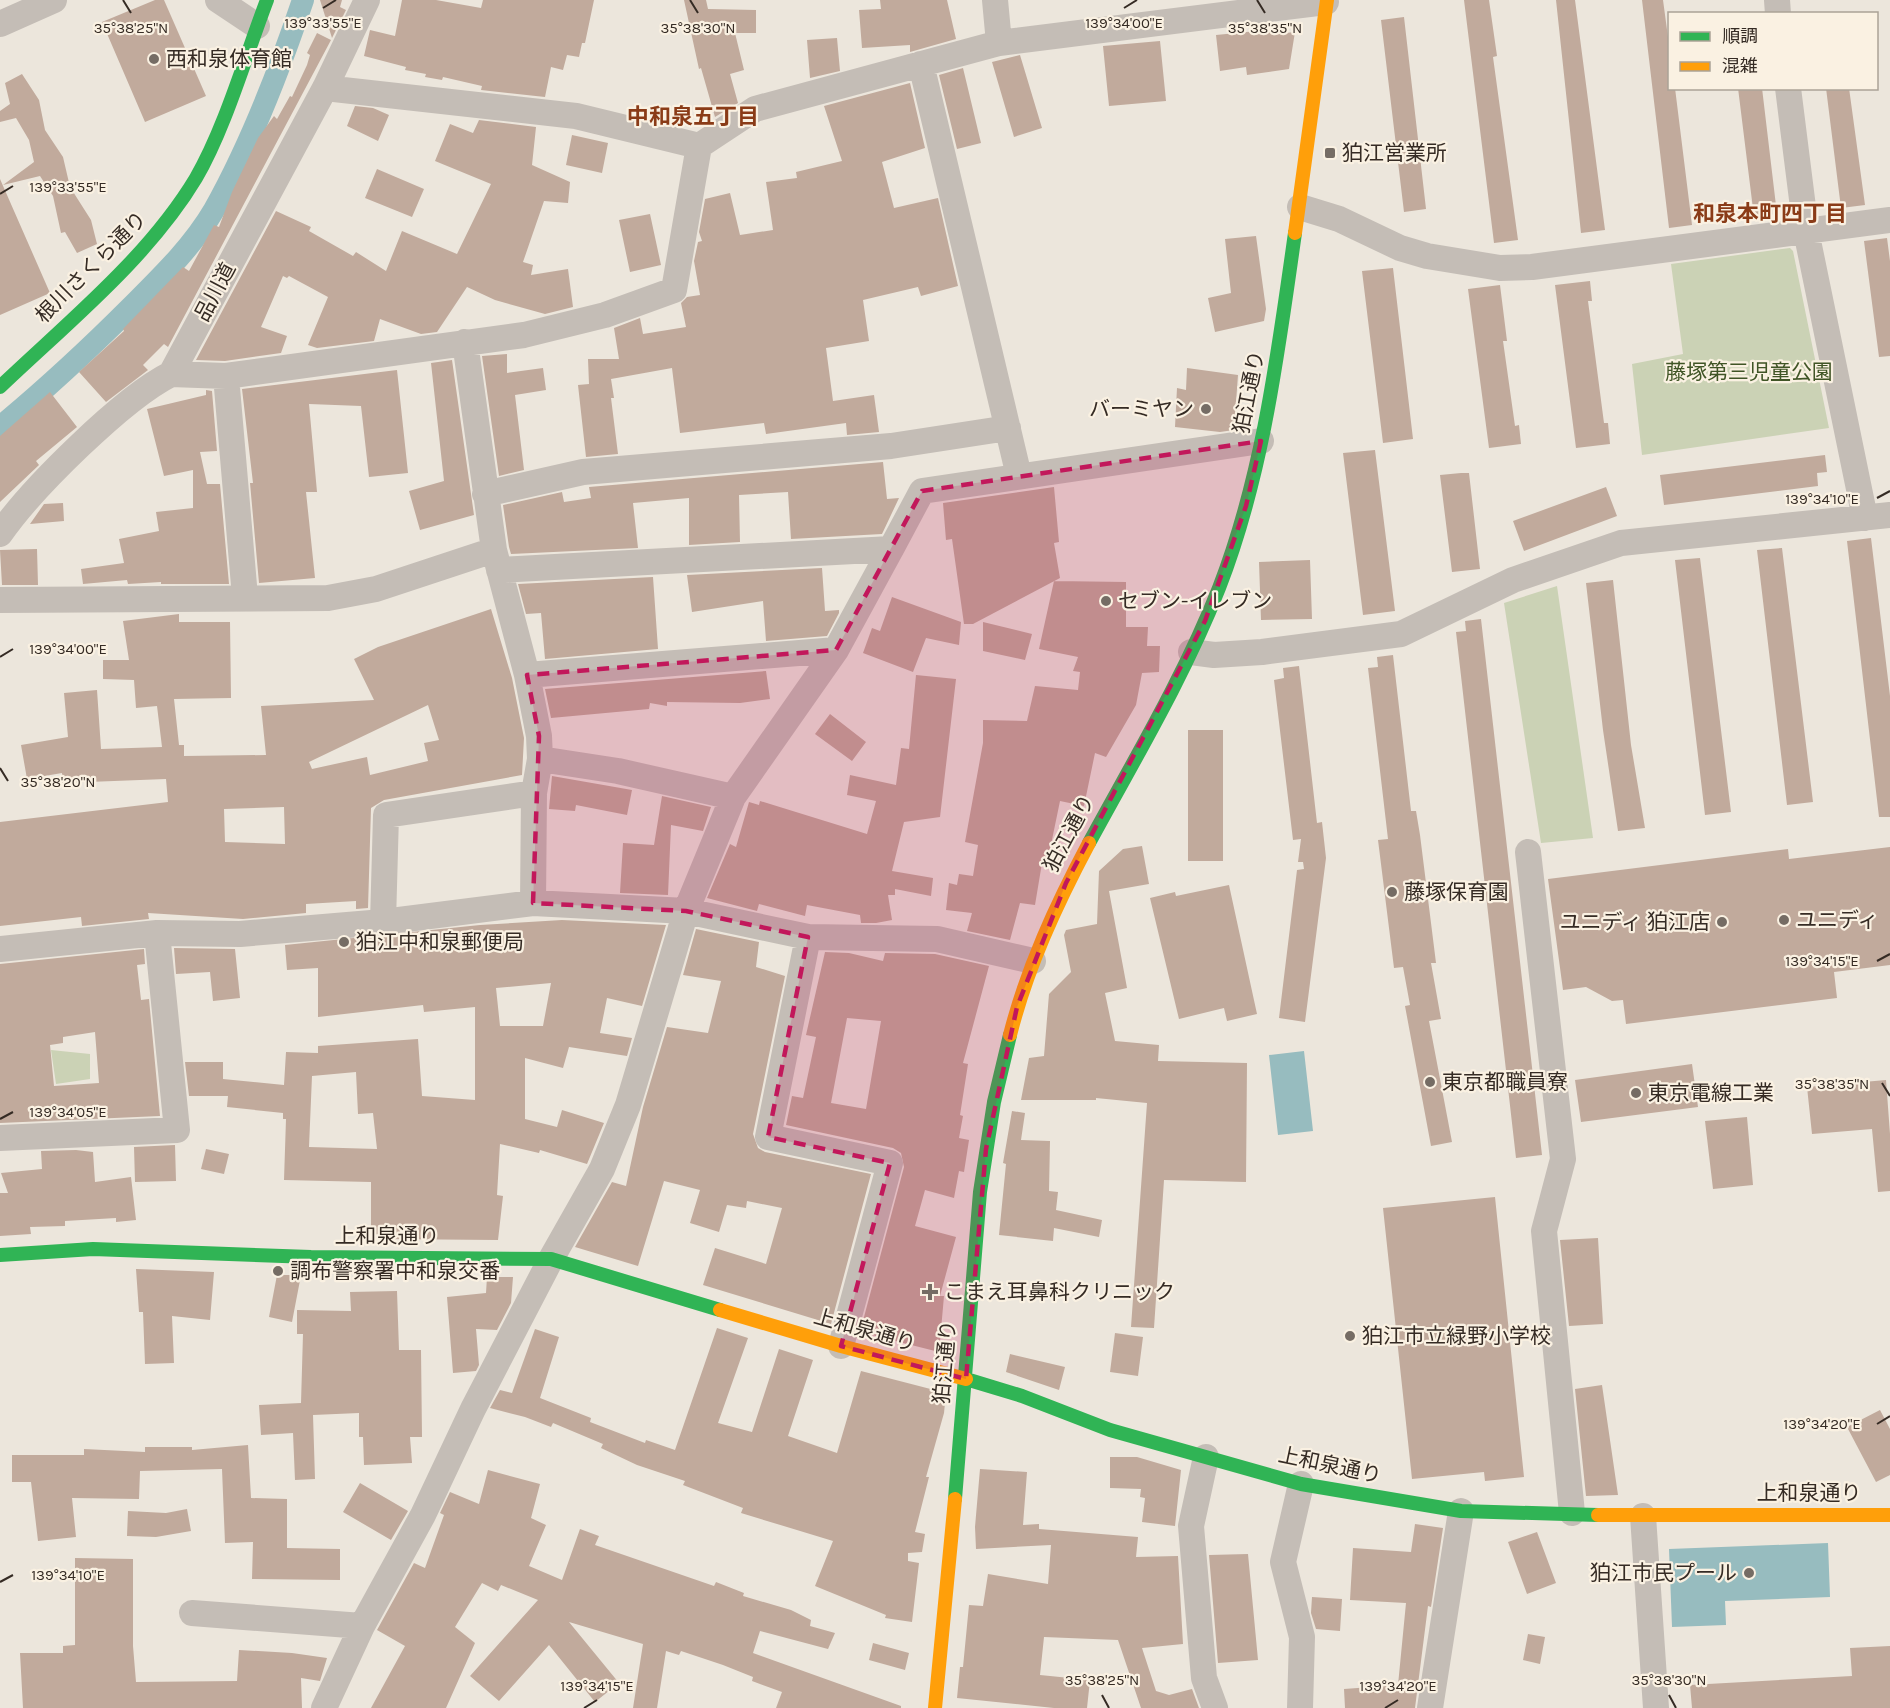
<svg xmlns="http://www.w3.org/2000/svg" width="1890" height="1708" font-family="Karla,'Noto Sans JP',sans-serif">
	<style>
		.green { fill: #cbd2b5 }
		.water { fill: #97bcbf }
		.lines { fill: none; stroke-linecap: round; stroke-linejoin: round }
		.canal { stroke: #97bcbf; stroke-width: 22 }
		.building { fill: #c1aa9c; fill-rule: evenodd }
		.street { stroke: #c4bdb6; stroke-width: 26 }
		.fast { stroke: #30b455; stroke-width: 14 }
		.slow { stroke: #ff9f0a; stroke-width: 14 }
		.marked { fill: #c2185b; fill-opacity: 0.2; stroke: #c2185b; stroke-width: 4.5; stroke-dasharray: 12 8; stroke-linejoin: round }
		.ticks { fill: none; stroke: #352b24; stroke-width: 2 }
		.poi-dot { fill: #756c64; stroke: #faf1e2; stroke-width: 2 }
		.labels { text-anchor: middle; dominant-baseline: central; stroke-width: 4.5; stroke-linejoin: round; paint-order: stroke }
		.poi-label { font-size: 21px; fill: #352b24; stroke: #faf1e2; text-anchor: start }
		.street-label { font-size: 21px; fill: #352b24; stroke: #faf1e2 }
		.park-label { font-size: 21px; fill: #405526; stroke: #faf1e2 }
		.neighbourhood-label { font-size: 22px; font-weight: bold; fill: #8a3b17; stroke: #faf1e2 }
		.ticks-label { font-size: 15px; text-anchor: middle; fill: #352b24; stroke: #faf1e2; stroke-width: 4.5; stroke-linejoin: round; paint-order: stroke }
	</style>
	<rect width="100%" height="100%" fill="#ece6dc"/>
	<!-- green -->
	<path class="green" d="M1790,248l3,3 36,177 -187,27 -10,-91 51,-10 -12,-90z
		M1557,586l36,252 -52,5 -37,-240z
		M51,1050l39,4v25l-34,5z"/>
	<!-- water -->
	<path class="water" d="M1304,1051l9,80 -35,4 -9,-80z
		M1828,1543l2,54 -105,4 1,24 -54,2 -3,-78z"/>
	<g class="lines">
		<!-- canal -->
		<path class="canal" d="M0,427c46,-38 89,-78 131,-120 30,-30 62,-61 83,-97 37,-66 65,-139 89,-210"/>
	</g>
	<!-- building -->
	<path class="building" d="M155,0h9l42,96 -61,26 -43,-100z
		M320,0h22l-2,7 6,3 -14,28z
		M402,0h34l45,8 2,-8h111l-9,43h-3l-3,14 -12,-2 -4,15 -12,-3 -6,30 -64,-7 1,-4 -39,-9 -1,3 -17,-3 1,-3 -21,-4 1,-3 -42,-11 6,-26 25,6z
		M684,0h22l2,9 48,1v23h-21l9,37 -14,4 8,29 -23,14 -14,-49 -2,1z
		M880,0h67l9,39 -46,13v-7l-48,3 -3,-38 22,-1z
		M1464,0h25l8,56 -4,1 25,183 -24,3z
		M1556,0h19l30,230 -24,3z
		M1642,0h21l7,52v36h5l17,137 -23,3z
		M1404,17l22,192 -22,3 -23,-192z
		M1276,29v5l19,-2 -6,37 -42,6 -1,-8 -26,4 -4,-36z
		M317,33l14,7 -163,307 -4,-3 -21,21 5,5 -42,32 -27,-30 45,-41 -1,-2 60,-62 6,4 25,-46 5,2 13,-35 26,-54 16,-22 3,3 13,-23 2,1 15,-32 3,-10 -3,-2z
		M837,38l3,33 -30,7 -3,-38z
		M1160,41l6,60 -57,5 -6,-60z
		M1020,55l22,73 -28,9 -22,-75z
		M963,68l18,75 -24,6 -18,-74z
		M22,74l17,26 6,30 18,27 7,30 21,33 6,24 -20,9 -12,-21 -4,1 -8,-37 -13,-20 -37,9 31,-23 -5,-22 -13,-22 -16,4v-11l10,-7 -5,-21z
		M910,83l15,65 -43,14 12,46 44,-10 20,88 -37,10 -3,-9 -55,13 6,41 -43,7 7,53 41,-6 5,37 -32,3 -1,-12 -80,11 -2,-11 -84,10 -8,-65 -61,11 3,19h-3l7,56 -32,3 -8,-72 11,-1 -1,-25h31l-5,-31 26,-10 3,16 43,-7 -5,-24 6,-6 13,-2 -6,-34 4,-19 4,-1 -3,-9 6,-33 25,-6 10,42 33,-5 -7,-48 31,-4 -1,-6 46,-11 -18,-55z
		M1738,88h24l15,126 -23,3z
		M1826,88h23l16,117 -24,3z
		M355,106l18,2 16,7 -11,26 -31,-15z
		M479,120l57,7 -4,38 38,17 -2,21 -24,-2 -21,61 10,3 -2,10 37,-6 5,38 -28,7 -50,-14 -28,-13 -30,45 -16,2 -41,-15 -6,22 -57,7 -9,-3 20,-48 -39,-21 -2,2 -4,-2 -22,51 26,9 -6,17 -56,8 -29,-1 80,-149 35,16 -2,4 44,25 3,-4 30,19 16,-40 55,23 34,-70 -56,-23 15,-37 23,9z
		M572,135l36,8 -6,30 -36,-8z
		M377,169l47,20 -12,28 -47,-19z
		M0,179l50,114 -50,22z
		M650,214l11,51 -31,7 -11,-52z
		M1256,236l10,73 -2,12 -49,11 -7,-34 23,-5 -6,-54z
		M1887,238l3,23v95l-11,1 -15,-116z
		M1393,268l20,171 -30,4 -21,-172z
		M1590,281l2,20h-4l16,122h4l2,21 -34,4 -21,-163z
		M1500,285l7,56h-4l12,85 4,-1 2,19 -32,4 -21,-159z
		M507,354v19l36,-5 3,22 -31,5 9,75 -25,6 -17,-120z
		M452,360l22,155 -54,15 -11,-39 35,-10 -13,-118z
		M1187,368l51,7 -4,55 -14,2 -45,-5 2,-39 9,2z
		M397,370l11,103 -39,4 -8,-71 -52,-2 8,88h-11l9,86 -56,5 -9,-100h3l-11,-94z
		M206,390l6,1 5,60 -17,1 7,32h13l9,100h-68v-2l-33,2 -1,-4 -44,4 -2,-15 43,-6 -5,-24 40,-8 -3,-19 37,-4v-38l-29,6 -17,-67 59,-14z
		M50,392l27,35 -41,34 3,4 -39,37v-66z
		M1375,450l20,161 -32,4 -20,-162z
		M1825,455l2,17 -10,1 1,13 -154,19 -4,-30z
		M883,462l4,37 12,-1 -17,36 -91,5 -3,-47 -49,3 1,47 -51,3v-47l-56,5 5,45 -127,6 -2,-7 -6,-42 59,-13 2,10 27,-4 -2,-11z
		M1461,473h8l11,96 -28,3 -12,-97z
		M1054,487l5,55 -5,1 6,35 -87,46h-9l-12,-85 -6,1 -3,-37z
		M1606,487l11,29 -93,35 -11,-30z
		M63,503l1,18 -34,3 14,-20z
		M1871,538l19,158v121h-11l-32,-276z
		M1782,548l31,254 -26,3 -30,-255z
		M37,549l1,36h-36l-2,-35z
		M1700,558l31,254 -26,3 -30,-255z
		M1310,560l2,59 -51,1 -2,-58z
		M822,568l3,43 14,-1v3l-12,23 -61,5 -3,-40 -71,11 -5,-37z
		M653,577l5,72 -113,10 -4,-46 -15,1 -8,-30z
		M1613,580l18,165 14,83 -27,3 -15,-101 -17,-147z
		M1054,581l72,1v45h22l-1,19h13l-1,26 -17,1 -6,32 -30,52 -11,-4 -11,53 -24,-5 -13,63 -5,-1 -7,42 -15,-2 -10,37 -43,-9 5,-18 -26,-3 3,-27 8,2 2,-11 14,2 5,-31 -13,-3 18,-99v-23l44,1 8,-35 43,4 2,-18 -7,-1 5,-14 -39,-8z
		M892,597l69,25 -2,23 -33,-7 -13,34 -50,-19 9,-25 8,3z
		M491,609l21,69 12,60 -2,37 -138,25 -13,8 -3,100 -12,1v-8l-50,3v9l-63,6 -95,-6 1,6 -67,7 -1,-9 -81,9v-104l168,-20 -2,-23 -104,4v-10l-35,6 -6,-34 47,-8 -4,-44 33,-3 4,59 61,-2 -5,-41 -21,2 -2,-28 -31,-1v-19h26l-6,-39 56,-7v8h51l1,76 -57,1 5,46h5v11l82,-1 -5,-49 113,-6 -20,-41 24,-12zM428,705l11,35 -15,3 4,18 -58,14 -3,-18 -55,12 -3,-7zM284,807l1,37 -60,-2 -1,-33z
		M1481,619l61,536 -26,3 -60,-526 10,-1 -1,-10z
		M983,622l49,12 -7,26 -42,-9z
		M1393,655l18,156h5l4,24 16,128h-5l10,56 -12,2 23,121 -21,4 -26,-140 5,-1 -7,-38 -9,1 -16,-128 10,-1 -20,-171 10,-1 -1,-10z
		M1299,666l18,157 5,-1 4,36 -21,164 -26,-4 18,-148 7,-1 -1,-7h-5l3,-23 -8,1 -19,-160 10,-2 -1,-10z
		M766,671l4,28 -30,4 -73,-1v4l-17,-3 -1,6 -98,9 -6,-29z
		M916,675l40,4 -16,138 -36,5 -12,49 41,7 -2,18 -36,-7v6h-7l4,25 -16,3h-15l-1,-8 -53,-10 -2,11 -46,-12 -2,7 -50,-13 23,-54 6,3 13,-45 10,3 1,-4 107,33 9,-33 -29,-6 3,-20 46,10 5,-37 8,1z
		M830,714l36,28 -14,19 -37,-27z
		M1188,730h35v131h-35z
		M552,776l80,14 -5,25 -51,-10 -1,6 -26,-2z
		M662,796l49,11 -8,24 -32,-6 -3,70 -48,-2 3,-50 31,2z
		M1142,846l7,38 -40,7 18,97 -22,5 10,48 44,4 -1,16 89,2 -1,119 -82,-2 -10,148 -23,-1 16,-224 -51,-5v2h-75l8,-42 15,-2 5,-62 22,-22 -7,-37 2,-5 31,-6 2,-53 24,-22z
		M1890,847v118l-56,7 3,26 -211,26 -3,-24 -11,1 -26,-14 -23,3 -15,-111 240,-30 1,10z
		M1229,885l28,129 -30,7 -3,-13 -45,11 -29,-121 25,-6 1,4z
		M562,920l104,5 -24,81 -35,-8 -7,35 32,5 -5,18 -58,-9 -6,21 -38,-10v61l32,8 5,-17 42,13 -17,41 -47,-14 -1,3 -39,-9 -3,51 6,1 -5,44 -117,-1 -1,-5 -9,1v-53l-87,-2 2,-61h-3v-6l-56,-6 1,-11h-39l-4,-34h38v17l61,6 2,-33 32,1v-7l100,-7 4,57 53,4v-93l-51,5 -1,-7 -105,12v-49l-31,2 -2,-25 195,-20zM551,983l-8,43h-43l-4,-38zM356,1072l2,42 15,-1 4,36 -68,-2 3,-71z
		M696,929l63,13 -3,25 29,9 -32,158 5,14 7,4 106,22 -40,150 -128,-39 12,-37 51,16 16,-56 -35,-7 -1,7 -19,-3 -8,27 -29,-9 10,-33 -36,-9 -26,85 -63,-19 37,-65 14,4 17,-79 24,-80 41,6 13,-52 -38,-6z
		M174,948l61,1 5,49 -27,3 -3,-29 -34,2z
		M144,949l1,15 -8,1 4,35 8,-1 11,117 -160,7v-159zM95,1032l4,51 -45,3 -4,-41 13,-2v-6z
		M825,952l24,1 34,8 2,-8 50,1 54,12 -26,97 5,1 -8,51 3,1 -4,22 10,2 -5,32 -5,-1 -5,27 -29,-8 -10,36 41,11 -16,59h4l-5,56 -79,-20 44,-165 -3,-14 -8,-5 -107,-23 6,-29 11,2 13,-61 -10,-2zM847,1018l34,3 -15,88 -35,-6z
		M1692,1064l6,43 -117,15 -6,-42z
		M1886,1080l4,54v57l-12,1 -6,-63 -60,5 -5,-47z
		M1012,1111l13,2 -4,27 29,1 -1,50 9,1 -2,18 46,10 -3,17 -45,-9 -1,13 -54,-6 7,-71 -3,-1z
		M1747,1117l6,68 -40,4 -8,-68z
		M175,1145l1,36 -41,1 -1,-35z
		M206,1149l23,5 -5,20 -23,-5z
		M76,1150l17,2 2,30 36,-5 5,43 -20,2v-4l-51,3v5l-35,1 1,7 -31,2v-43h8l-7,-20 41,-4 -1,-18z
		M1495,1197l29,280 -39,4 -1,-9 -72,7 -29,-271z
		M1598,1238l5,86 -34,2 -9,-86z
		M136,1269l78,3 -4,48 -38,-4 2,47 -29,1 -2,-52h-4z
		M277,1275h24l-9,47 -23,-5z
		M487,1277h26l-2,26 -14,27 -21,-1 3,36 -3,6 -23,2 -6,-76 39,-4z
		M397,1291l2,59h22l1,87h-12l2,26 -48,2 -1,-28h-4v-24l-46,2 2,64 -20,1 -2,-47 -32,2 -2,-30 42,-2 2,-69h-6v-24l54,1 -1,-19z
		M717,1328l31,10 -30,85 34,9 27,-83 34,11 -25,76 49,17 24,-82 85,22 -2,20 -18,64h3l-14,55 10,2 -3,18 -14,1v8l11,2 -7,59 -27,-4 1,-3 -71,-29 18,-45 -92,-28 2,-5 -60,-23 2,-4 -48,-16 -36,-17 2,-4 -50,-21 -2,4 -26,-10 -35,-9 10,-18 12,3 23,-64 24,8 -19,61 51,20 -1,4 55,21 1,-3 29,10z
		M1115,1333l28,4 -5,39 -28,-4z
		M1010,1354l55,13 -6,23 -53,-18z
		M1602,1385l16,110 -32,1 -11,-107z
		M1880,1410l10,19v46l-14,7 -29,-55z
		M248,1445l3,53 36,1v49l53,1v31l-88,-1 1,-37 -28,1 -3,-74 -82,2 -1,28 -67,-1 4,39 -38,4 -7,-59h-19v-27h72v-6l61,3v-5h47v3z
		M1110,1457h27l44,13 -6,56 -33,-4 3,-24 -5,-1 1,-8 -31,-1z
		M980,1469l47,3 -4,53 16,-1v5l99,8 -2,20 42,-1 5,88 -41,4 14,43 13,4 23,-6 7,19h-58l-23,-68 -74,-3 -4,38 50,5 -3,28h-33l-97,-10 3,-31h3l6,-62 14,1 5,-32 60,10 3,-39 -75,4 -1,-22z
		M488,1470l52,14 -9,34 15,7 -17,41 33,14 18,-51 19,7 -4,9 119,41 2,-4 28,11 -1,3 48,14 20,10 -1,6 25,7 -7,16 -68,-18 -7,22 148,53v2h-125l6,-16 -30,-11 1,-4 -30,-12 -42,-14 -2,4 -13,-4 -9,57h-24l10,-64 -74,-22 50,61 -24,19 -46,-57 -50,56 -29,-25 68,-76 -37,-15 -3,6 -16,-8 -27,44 20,16 -29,65h-75l34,-62 -28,-16 37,-67 11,5 19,-53 -4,-2 10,-21 29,12z
		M360,1483l48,28 -17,29 -48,-28z
		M187,1509l4,22 -35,6 -29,-1 1,-25 38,2z
		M1415,1524l28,4 -12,79 -3,-1 -13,102h-70l-1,-19 54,-4 8,-82 -56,-3 3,-52 58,4z
		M1537,1532l19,51 -29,11 -19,-52z
		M1248,1554l10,106 -40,3 -9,-108z
		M75,1558l58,1v87l3,36 101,-1 2,-31 53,3 35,5 -7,23 -19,-3 1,30h-279l-3,-55h43v-7l12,-1z
		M1312,1597l30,2 -2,32 -24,-2 -5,-16z
		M1528,1634l17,3 -5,27 -17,-4z
		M873,1643l36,10 -4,17 -36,-10z
		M1890,1646v62h-198l-2,-23 162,-9 -2,-28z"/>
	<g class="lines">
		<!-- street -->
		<path class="street" d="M218,0l39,26
			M995,0l4,43 327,-41
			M1777,0l1,14
			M0,24l54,-24
			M921,64l98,412
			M325,88l251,28 123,30 56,-37 244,-66
			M1788,88l18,143 59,287
			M1300,207l39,12 61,29 27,8 73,12 32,-1 358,-47
			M465,342l29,208 33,125 12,61 1,23 -6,34 -1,110
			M171,374l55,2 298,-41 81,-20 69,-25 25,-144
			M226,376l19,221
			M485,494l98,-22 308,-26 117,-18
			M0,534c31,-45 123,-136 171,-160l154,-286 42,-88
			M499,570l392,-21 31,-58 339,-50
			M0,600l328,-2 48,-9 118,-39
			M1191,652l23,3 48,-3 139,-18 112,-54 108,-37 269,-28
			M527,675l309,-25
			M540,759l78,12 115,26 103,-147 55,-101
			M1528,852l35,307 -19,72 28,282
			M383,922l3,-107 148,-22
			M808,937l-40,200 122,26 -49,183
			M0,949l157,-16 83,1 143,-12 150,-19 153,8 122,26 129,2 96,22
			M0,1138l177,-8 -20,-197
			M1206,1457l-15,69 13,152 11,30
			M1643,1516l13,192
			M192,1613l170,13
			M324,1708l38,-82 61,-111 50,-106 78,-150 51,-90 26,-64 58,-194 47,-114
			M1300,1708l2,-71 -19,-75 18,-78
			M1430,1708l31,-197"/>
		<!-- fast -->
		<path class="fast" d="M0,387c67,-64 148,-129 196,-209 29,-50 50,-123 71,-178
			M1089,843c45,-83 95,-166 130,-255 44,-113 59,-236 76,-355
			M0,1255l93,-6 218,8 240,2 169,51
			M966,1379l56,17 88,34 191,54 160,27 137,4
			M955,1499l25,-307 14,-90 16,-67"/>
		<!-- slow -->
		<path class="slow" d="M1295,233l32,-233
			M1010,1035c17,-67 46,-130 79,-192
			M720,1310l121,36 125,33
			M1598,1515h292
			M935,1708l20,-209"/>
	</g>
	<!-- marked area -->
	<path class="marked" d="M1261,441l-15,65 -41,115 -139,262 -49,124 -31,142 -20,230 -125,-33 49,-183 -122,-26 40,-200 -122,-26 -153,-8 6,-167 -12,-61 309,-25 86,-159z"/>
	<!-- ticks -->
	<path class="ticks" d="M123,0l8,13M690,0l8,13M1257,0l8,13M323,8l13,-8M1124,8l13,-8M0,194l13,-8M1877,498l13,-7M0,657l13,-8M0,768l8,13M1877,961l13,-7M1882,1083l8,13M0,1119l13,-7M1877,1424l13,-8M0,1582l13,-7M1102,1695l7,13M1669,1695l7,13M584,1708l13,-8M1385,1708l13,-8"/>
	<!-- markers -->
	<g class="poi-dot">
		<circle cx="154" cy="59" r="6"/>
		<rect x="1324" y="147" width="12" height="12" rx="3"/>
		<circle cx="1206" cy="409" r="6"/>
		<circle cx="1106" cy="601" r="6"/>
		<circle cx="1392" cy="892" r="6"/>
		<circle cx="1784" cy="920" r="6"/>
		<circle cx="1722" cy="922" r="6"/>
		<circle cx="344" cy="942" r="6"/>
		<circle cx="1430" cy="1082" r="6"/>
		<circle cx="1636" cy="1093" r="6"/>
		<circle cx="278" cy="1271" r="6"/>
		<path d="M927 1283h6v6h6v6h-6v6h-6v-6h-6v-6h6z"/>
		<circle cx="1350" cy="1336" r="6"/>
		<circle cx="1749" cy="1573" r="6"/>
	</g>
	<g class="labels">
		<!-- poi labels -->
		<g class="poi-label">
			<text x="166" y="59">西和泉体育館</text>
			<text x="1342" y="153">狛江営業所</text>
			<text x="1194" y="409" text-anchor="end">バーミヤン</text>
			<text x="1118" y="601">セブン-イレブン</text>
			<text x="1404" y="892">藤塚保育園</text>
			<text x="1796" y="920">ユニディ</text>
			<text x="1710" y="922" text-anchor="end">ユニディ 狛江店</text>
			<text x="356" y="942">狛江中和泉郵便局</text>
			<text x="1442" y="1082">東京都職員寮</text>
			<text x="1648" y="1093">東京電線工業</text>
			<text x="290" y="1271">調布警察署中和泉交番</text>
			<text x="944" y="1292">こまえ耳鼻科クリニック</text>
			<text x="1362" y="1336">狛江市立緑野小学校</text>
			<text x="1737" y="1573" text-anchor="end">狛江市民プール</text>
		</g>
		<!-- street labels -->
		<g class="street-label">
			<text transform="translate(91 267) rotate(-45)">根川さくら通り</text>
			<text transform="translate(215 292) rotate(-62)">品川道</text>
			<text transform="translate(1249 392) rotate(-79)">狛江通り</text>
			<text transform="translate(1069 833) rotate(-62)">狛江通り</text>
			<text x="387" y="1236">上和泉通り</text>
			<text transform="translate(865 1330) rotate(16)">上和泉通り</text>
			<text transform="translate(945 1362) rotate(-85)">狛江通り</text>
			<text transform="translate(1330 1465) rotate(12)">上和泉通り</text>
			<text x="1809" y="1493">上和泉通り</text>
		</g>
		<!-- park labels -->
		<g class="park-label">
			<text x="1749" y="372">藤塚第三児童公園</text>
		</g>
		<!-- neighbourhood labels -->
		<g class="neighbourhood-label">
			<text x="693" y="117">中和泉五丁目</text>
			<text x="1770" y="214">和泉本町四丁目</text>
		</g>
	</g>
	<g class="ticks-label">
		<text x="323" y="28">139°33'55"E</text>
		<text x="1124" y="28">139°34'00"E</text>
		<text x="131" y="33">35°38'25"N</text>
		<text x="698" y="33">35°38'30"N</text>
		<text x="1265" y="33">35°38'35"N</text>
		<text x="68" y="192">139°33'55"E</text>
		<text x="1822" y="504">139°34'10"E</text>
		<text x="68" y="654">139°34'00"E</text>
		<text x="58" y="787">35°38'20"N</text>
		<text x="1822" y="966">139°34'15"E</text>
		<text x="1832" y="1089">35°38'35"N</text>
		<text x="68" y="1117">139°34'05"E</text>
		<text x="1822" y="1429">139°34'20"E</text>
		<text x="68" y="1580">139°34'10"E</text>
		<text x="1102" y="1685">35°38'25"N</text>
		<text x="1669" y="1685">35°38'30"N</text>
		<text x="597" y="1691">139°34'15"E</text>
		<text x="1398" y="1691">139°34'20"E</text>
	</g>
	<!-- legend -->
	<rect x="1668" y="12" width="210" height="78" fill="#faf1e2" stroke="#aba296" stroke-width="1.5"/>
	<rect x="1680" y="32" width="30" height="9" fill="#30b455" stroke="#aba296" stroke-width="1.5"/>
	<text x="1722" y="42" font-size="18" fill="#352b24">順調</text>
	<rect x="1680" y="62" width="30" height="9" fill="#ff9f0a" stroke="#aba296" stroke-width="1.5"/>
	<text x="1722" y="72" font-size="18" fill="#352b24">混雑</text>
</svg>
